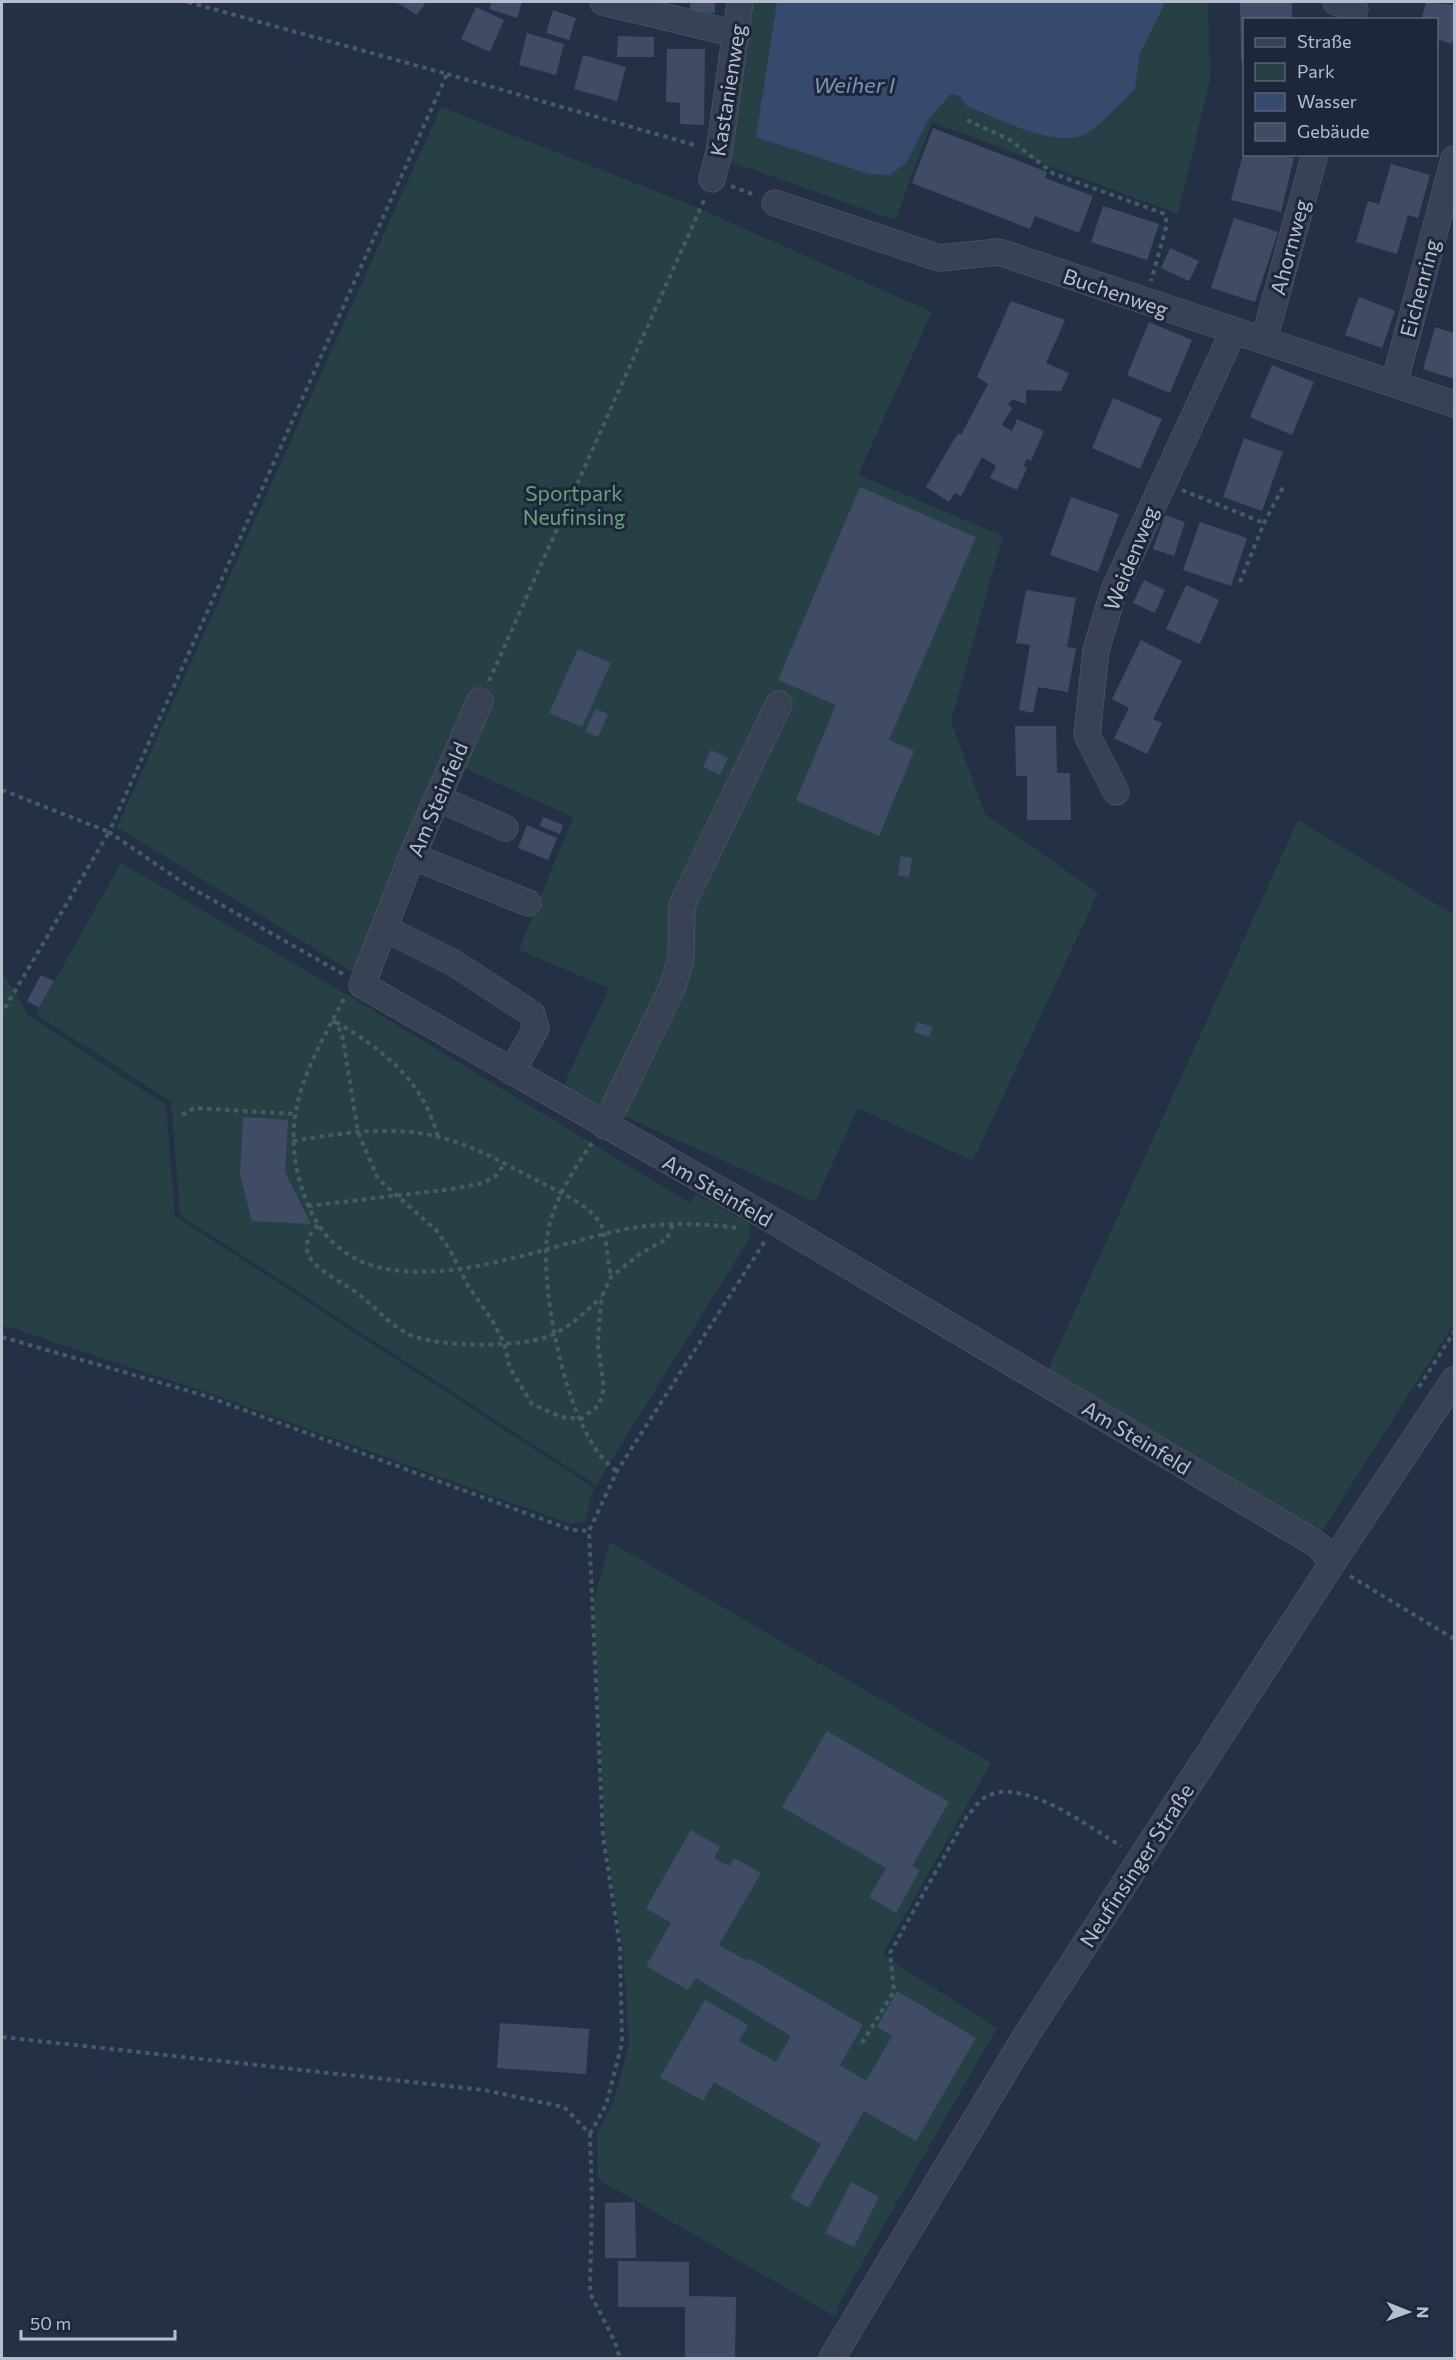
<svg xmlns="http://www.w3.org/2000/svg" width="1456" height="2360" font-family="Commissioner,sans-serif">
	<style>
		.green { fill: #264046 }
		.water { fill: #364a6e }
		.building { fill: #404c65 }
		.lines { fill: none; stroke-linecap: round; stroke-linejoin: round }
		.minor-casing { stroke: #576071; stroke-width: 27 }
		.path { stroke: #445d62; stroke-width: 4; stroke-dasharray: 4.5 4.5; stroke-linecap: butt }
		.minor { stroke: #394254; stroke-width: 26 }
		.labels { text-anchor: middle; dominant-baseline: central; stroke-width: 6; stroke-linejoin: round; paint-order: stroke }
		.street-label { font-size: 21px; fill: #b6bece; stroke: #1d2739 }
		.park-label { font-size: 21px; fill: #6ba17a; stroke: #1d2739 }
		.water-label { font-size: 22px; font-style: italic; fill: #7b91b8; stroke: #1d2739 }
	</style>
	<rect width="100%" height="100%" fill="#243045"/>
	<!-- green -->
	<path class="green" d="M748,2h460l2,77 -32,135 -246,-92 -37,98 -169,-60z
		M441,107l252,99 239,106 -74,163 145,61 -52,185 34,93 113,79 -125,268 -115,-53 -43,94 -253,-114 47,-100 -90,-38 54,-133 -127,-57 -90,214 -239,-147z
		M1298,820l156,95v408l-135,213 -273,-162z
		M121,863l225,131 344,209 6,-9 53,29 2,13 -155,249 -416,-270 -9,-113 -135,-88z
		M2,976l4,2 23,38 137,89 9,111 419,272 -9,33 -15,3 -358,-130 -210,-69z
		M610,1542l381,221 -109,192 115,73 -156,272 -5,17 -238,-138 -1,-45 17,-33 15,-57 -6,-95 -18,-114 -11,-235z"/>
	<!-- water -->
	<path class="water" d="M777,2h385l2,3 -25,51 -4,33c-13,12 -36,39 -52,46 -30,13 -88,-18 -116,-29l-7,-10 -9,-2 -22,24 -22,44 -17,13 -21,-1 -113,-37z"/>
	<!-- building -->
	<path class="building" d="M396,2h30l-9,13z
		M491,2h31l-5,16 -28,-9z
		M690,2h25v11l-25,-1z
		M1240,2h52v18h-48v42h-3z
		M1426,2l28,3v29l-2,10 -16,-5v-19h-15z
		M476,7l28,13 -14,32 -29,-13z
		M553,10l23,8 -7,22 -23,-7z
		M527,33l37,11 -8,31 -37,-10z
		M618,36l36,1v20h-37z
		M667,49h38l-1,76 -24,-1v-21l-14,-1z
		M583,55l43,12 -9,34 -43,-12z
		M933,128l114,44 -2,6 48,18 -14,37 -44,-17 -5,13 -118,-46z
		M1244,150v4h35l15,4 -13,54 -50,-12z
		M1391,164l39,11 -12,43 -10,-3 -11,39 -41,-12 12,-41 11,3z
		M1103,206l56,18 -12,36 -56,-18z
		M1234,218l44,14 -23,70 -44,-14z
		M1170,248l29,13 -10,20 -28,-13z
		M1359,297l36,14 -13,37 -37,-13z
		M1011,301l54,19 -19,43 23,10 -8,18 -35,-1v14l-14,-5 -4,6 4,3 -10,17 10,6 5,-12 27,12 -13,30 -4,-2 -4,7 4,2 -10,22 -27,-12 6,-12 -14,-9 -21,39 -6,-3 -6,9 -23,-15 32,-54 3,2 27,-51 -11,-7z
		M1149,322l43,18 -22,53 -43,-18z
		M1435,327l19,6v46l-31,-10z
		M1272,365l42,17 -22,53 -42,-18z
		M1113,398l49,21 -22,50 -48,-21z
		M1244,438l39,14 -21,59 -39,-14z
		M860,487l116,50 -87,203 25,11 -35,85 -83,-36 40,-95 -58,-25z
		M1071,497l48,17 -21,58 -48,-17z
		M1165,515l20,7 -11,34 -21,-7z
		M1200,522l47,16 -16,48 -48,-16z
		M1144,580l21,10 -10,23 -22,-10z
		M1186,585l33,15 -19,44 -34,-15z
		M1026,590l50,8 -9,49 9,1 -8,44 -30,-5 -5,26 -14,-3 11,-65 -14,-2z
		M1141,640l41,21 -29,58 9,4 -15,31 -33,-16 15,-30 -17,-9z
		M578,649l33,14 -29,64 -33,-14z
		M595,709l13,5 -10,23 -13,-5z
		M1015,726h41l1,47h13l1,47h-44v-44h-11z
		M711,750l17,8 -8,17 -17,-8z
		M543,817l20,8 -3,9 -20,-8z
		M527,825l30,13 -9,22 -30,-12z
		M901,856l11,2 -3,19 -11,-2z
		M41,975l13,6 -15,27 -12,-7z
		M917,1022l16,5 -4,10 -15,-5z
		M243,1117l45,3 -3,52 26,52 -59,-3 -12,-46z
		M827,1731l122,71 -37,64 8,4 -24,43 -27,-16 17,-29 -104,-61z
		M691,1830l29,17 -6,11 15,8 5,-8 27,15 -42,72 28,16 2,-3 114,67 -23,40 26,16 26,-45 -15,-9 20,-36 79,47 -60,103 -52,-30 -56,97 -18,-11 31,-53 -107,-62 -11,19 -43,-24 45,-77 43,25 -9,16 37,21 15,-26 -95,-58 -8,12 -42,-24 25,-43 -25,-15z
		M500,2023l89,6 -3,45 -89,-6z
		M851,2182l28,15 -25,50 -29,-14z
		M635,2202l1,56h-31v-55z
		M618,2261l71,1v34l47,1 -1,61h-50v-51h-67z"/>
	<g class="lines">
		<defs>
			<path id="minor" d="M603,2l134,32
				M1336,2l19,7
				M712,179l7,-27 21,-150
				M775,203l164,55 60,-6 455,152
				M1264,340l51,-186
				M1394,384l60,-225
				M480,701l-68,155 -50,129 405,232 551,328 15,17
				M1116,792l-29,-57 9,-85 18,-60 119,-258
				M437,798l68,30
				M412,856l116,47
				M384,928l70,35 78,51 4,14 -24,44
				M605,1126l68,-140 8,-27 1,-54 97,-201
				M832,2358l195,-324 306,-472 121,-182"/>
		</defs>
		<!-- minor casing -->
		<use href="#minor" class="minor-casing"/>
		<!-- path -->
		<path class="path" d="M188,2l259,72 -338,758 79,54 155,88
			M447,74l251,72
			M967,120l43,20 44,34 111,40 2,10 -16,57
			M731,186l24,9
			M1182,490l82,33
			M1240,582l24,-59 19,-36
			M489,681l216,-483
			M2,790l107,42 -107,181
			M344,999c-37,69 -69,121 -38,201 51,135 236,41 332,27 33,-5 68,-3 100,1
			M333,1020l9,13 16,99 20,47 58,51 14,20 18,36 24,34 12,23 6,25 22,36 29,13 20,2 18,-14 5,-17 -6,-42 1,-22 3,-28 9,-19 30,-24 26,-14 6,-15
			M336,1022c48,28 87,59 102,115
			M182,1115l12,-7 101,6
			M293,1141c47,-8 99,-16 146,-4 36,9 68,28 101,45 19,10 48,22 60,41 7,10 7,39 11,53
			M592,1143c-19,27 -40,60 -45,94 -7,54 21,204 70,234
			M308,1206l144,-17 31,-6 14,-8 7,-11
			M318,1225c-33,34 15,50 39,68 19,14 31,31 53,42 29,13 117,13 144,-1 18,-9 33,-23 47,-37
			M2,1337l201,58 369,135 17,1
			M1419,1387l35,-55
			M1350,1576l104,63
			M2,2037l482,53 80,17 26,27 2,64 -2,95 25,49 5,16
			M862,2043l32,-52 -4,-38 77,-137c5,-5 10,-13 16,-17 35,-27 107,29 138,47
			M590,2134l16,-29 16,-62 -2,-96 -17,-111 -14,-305 28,-60 148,-230"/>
		<!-- minor -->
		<use href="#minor" class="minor"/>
	</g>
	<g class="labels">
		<!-- street labels -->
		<g class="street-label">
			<text transform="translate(727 90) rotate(-81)">Kastanienweg</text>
			<text transform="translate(1289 247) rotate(-75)">Ahornweg</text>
			<text transform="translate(1419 288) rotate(-75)">Eichenring</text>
			<text transform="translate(1116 292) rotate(19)">Buchenweg</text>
			<text transform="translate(1130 558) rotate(-68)">Weidenweg</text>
			<text transform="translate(437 799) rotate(-67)">Am Steinfeld</text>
			<text transform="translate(718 1190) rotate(30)">Am Steinfeld</text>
			<text transform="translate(1137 1437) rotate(31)">Am Steinfeld</text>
			<text transform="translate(1136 1865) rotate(-57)">Neufinsinger Straße</text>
		</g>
		<!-- park labels -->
		<g class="park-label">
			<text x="574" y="492">Sportpark<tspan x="574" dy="24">Neufinsing</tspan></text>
		</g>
		<!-- water labels -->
		<g class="water-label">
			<text x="854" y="84">Weiher I</text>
		</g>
	</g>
	<!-- border -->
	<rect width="1456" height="2360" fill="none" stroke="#b6bece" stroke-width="6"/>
	<!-- legend -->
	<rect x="1243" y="18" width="195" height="138" fill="#1d2739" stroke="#5a6375" stroke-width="1.5"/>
	<rect x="1255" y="38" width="30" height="9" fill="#394254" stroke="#5a6375" stroke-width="1.5"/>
	<text x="1297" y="48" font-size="18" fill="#b6bece">Straße</text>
	<rect x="1255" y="63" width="30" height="18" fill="#264046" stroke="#5a6375" stroke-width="1.5"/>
	<text x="1297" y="78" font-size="18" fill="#b6bece">Park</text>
	<rect x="1255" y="93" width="30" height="18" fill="#364a6e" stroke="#5a6375" stroke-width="1.5"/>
	<text x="1297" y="108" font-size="18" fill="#b6bece">Wasser</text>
	<rect x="1255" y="123" width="30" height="18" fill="#404c65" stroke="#5a6375" stroke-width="1.5"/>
	<text x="1297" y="138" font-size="18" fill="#b6bece">Gebäude</text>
	<!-- north arrow -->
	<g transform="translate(1408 2312) rotate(91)" stroke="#1d2739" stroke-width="4.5" paint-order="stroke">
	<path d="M0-4.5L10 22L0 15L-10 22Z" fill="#b6bece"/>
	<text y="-9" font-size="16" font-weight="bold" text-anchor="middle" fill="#b6bece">N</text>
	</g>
	<!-- scale -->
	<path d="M21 2330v9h154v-9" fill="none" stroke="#b6bece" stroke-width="3"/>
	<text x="30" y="2330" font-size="18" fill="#b6bece" stroke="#1d2739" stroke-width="4.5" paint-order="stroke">50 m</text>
</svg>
